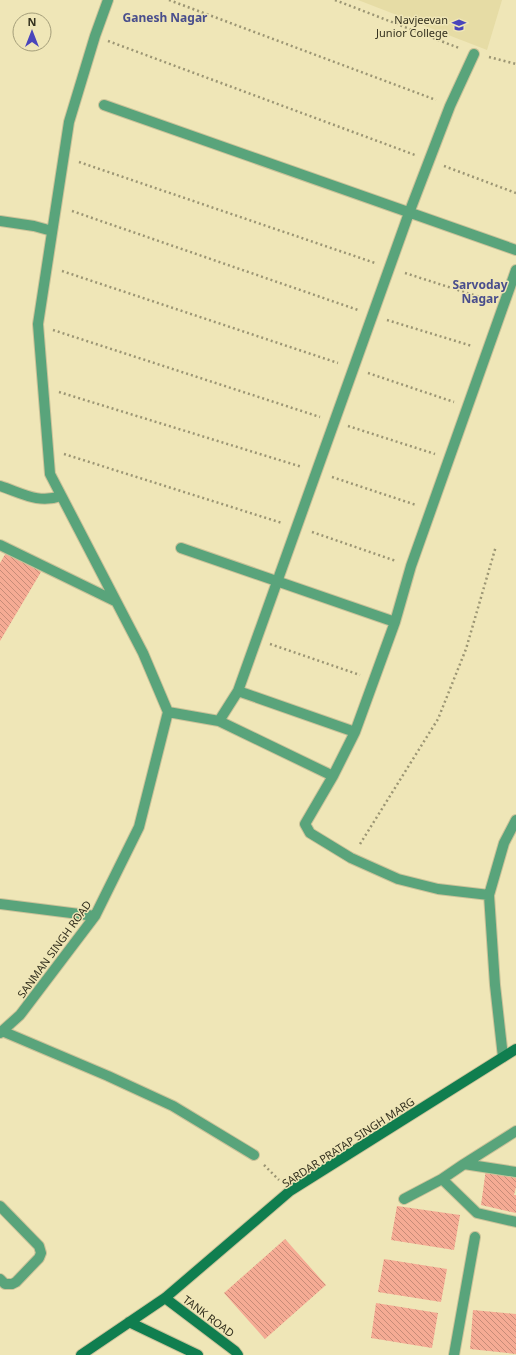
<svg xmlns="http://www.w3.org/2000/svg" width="516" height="1355" font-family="'Noto Sans',sans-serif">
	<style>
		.built { fill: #e6dca5 }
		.building { fill: url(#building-back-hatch) }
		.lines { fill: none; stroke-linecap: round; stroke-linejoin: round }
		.street-casing { stroke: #cac299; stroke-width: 12 }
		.secondary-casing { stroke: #cac299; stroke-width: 12 }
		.path { stroke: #9c9674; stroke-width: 2.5; stroke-dasharray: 2 3; stroke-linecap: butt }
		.street { stroke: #59a47b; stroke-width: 10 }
		.secondary { stroke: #107e4f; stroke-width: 10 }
		.labels { text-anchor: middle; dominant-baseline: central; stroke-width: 3; stroke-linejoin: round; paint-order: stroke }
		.poi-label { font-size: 11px; fill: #34311f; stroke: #efe6b7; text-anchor: end }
		.street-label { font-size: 11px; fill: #34311f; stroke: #efe6b7 }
		.neighbourhood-label { font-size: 12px; font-weight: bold; fill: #494e8c; stroke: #efe6b7 }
	</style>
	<defs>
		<pattern id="building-back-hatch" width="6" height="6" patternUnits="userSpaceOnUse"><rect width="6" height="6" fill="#f5ab94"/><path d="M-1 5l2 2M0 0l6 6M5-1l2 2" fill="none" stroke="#c78c78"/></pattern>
	</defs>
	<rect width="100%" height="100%" fill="#efe6b7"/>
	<!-- built -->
	<path class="built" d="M358,0h144l-15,50z"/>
	<!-- building -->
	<path class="building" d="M7,551l34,21 -41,69v-78z
		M486,1169l30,7v11l-2,8h2v18l-35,-8z
		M397,1206l63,9 -6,35 -63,-10z
		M285,1239l41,46 -61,54 -41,-46z
		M384,1259l63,10 -6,33 -63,-10z
		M376,1303l62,10 -6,35 -61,-10z
		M473,1310l43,4v40l-46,-5z"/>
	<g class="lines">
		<defs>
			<path id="street" d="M108,0l-13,36 -26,86 -31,202 12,150 93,179 25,59
				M104,105l412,145
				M0,221l34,5 18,5
				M0,486c22,7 38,18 61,10
				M0,545l115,56
				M181,548l214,74
				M238,691l117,41
				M168,712l51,9 114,55
				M219,721l19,-30 171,-478 41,-107 24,-52
				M489,895l-51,-6 -40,-10 -47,-21 -41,-25 -5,-9 28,-48 22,-44 40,-110 16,-56 105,-296
				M0,904l95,12
				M2,1031l106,45 65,30 81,49
				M0,1033l20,-18 75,-99 44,-89 29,-115
				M503,1057l-8,-72 -6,-90 15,-52 12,-23
				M464,1164l52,-33
				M442,1179l22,-15 52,8
				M404,1199l38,-20 35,34 39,9
				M0,1206l39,40 2,7 -2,5 -23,24 -4,2h-7l-5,-5
				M454,1355l21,-118"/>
			<path id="secondary" d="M165,1298l70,53 3,4
				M129,1322l69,33
				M81,1355l84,-57 125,-107 226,-142"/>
		</defs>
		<!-- street casing -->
		<use href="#street" class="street-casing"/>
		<!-- secondary casing -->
		<use href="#secondary" class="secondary-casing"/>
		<!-- path -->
		<path class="path" d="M169,0l267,100
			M335,0l124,48
			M108,41l307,114
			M489,57l27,7
			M79,162l296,101
			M444,166l72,27
			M72,211l286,99
			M62,271l276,92
			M405,273l84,27
			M387,320l85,26
			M53,330l267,87
			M368,373l86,29
			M59,392l243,75
			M348,426l87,28
			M64,454l218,69
			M332,477l84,28
			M312,532l84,29
			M270,644l90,31
			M360,844l78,-125 28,-70 30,-103
			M264,1165l15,15"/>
		<!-- street -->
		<use href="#street" class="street"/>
		<!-- secondary -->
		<use href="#secondary" class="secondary"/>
	</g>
	<!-- icons -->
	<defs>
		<symbol id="university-bare" viewBox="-9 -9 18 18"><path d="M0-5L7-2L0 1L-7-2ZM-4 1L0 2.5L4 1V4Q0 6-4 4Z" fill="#4945bb" stroke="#efe6b7" stroke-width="2.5" paint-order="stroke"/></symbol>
	</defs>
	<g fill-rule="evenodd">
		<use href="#university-bare" x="449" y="15" width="20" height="20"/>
	</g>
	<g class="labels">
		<!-- poi labels -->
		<g class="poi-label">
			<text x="448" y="19">Navjeevan<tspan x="448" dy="13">Junior College</tspan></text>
		</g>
		<!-- street labels -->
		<g class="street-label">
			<text transform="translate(54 949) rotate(-54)">SANMAN SINGH ROAD</text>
			<text transform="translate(348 1142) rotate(-33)">SARDAR PRATAP SINGH MARG</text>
			<text transform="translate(209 1316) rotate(37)">TANK ROAD</text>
		</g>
		<!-- neighbourhood labels -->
		<g class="neighbourhood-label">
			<text x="165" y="17">Ganesh Nagar</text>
			<text x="480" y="284">Sarvoday<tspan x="480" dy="14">Nagar</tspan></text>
		</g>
	</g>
	<!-- north arrow -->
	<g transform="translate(32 32)"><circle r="19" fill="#efe6b7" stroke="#a49e7a"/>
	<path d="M0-3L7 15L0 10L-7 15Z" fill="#4945bb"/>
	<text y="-6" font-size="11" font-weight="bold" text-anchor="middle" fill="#34311f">N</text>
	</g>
</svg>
